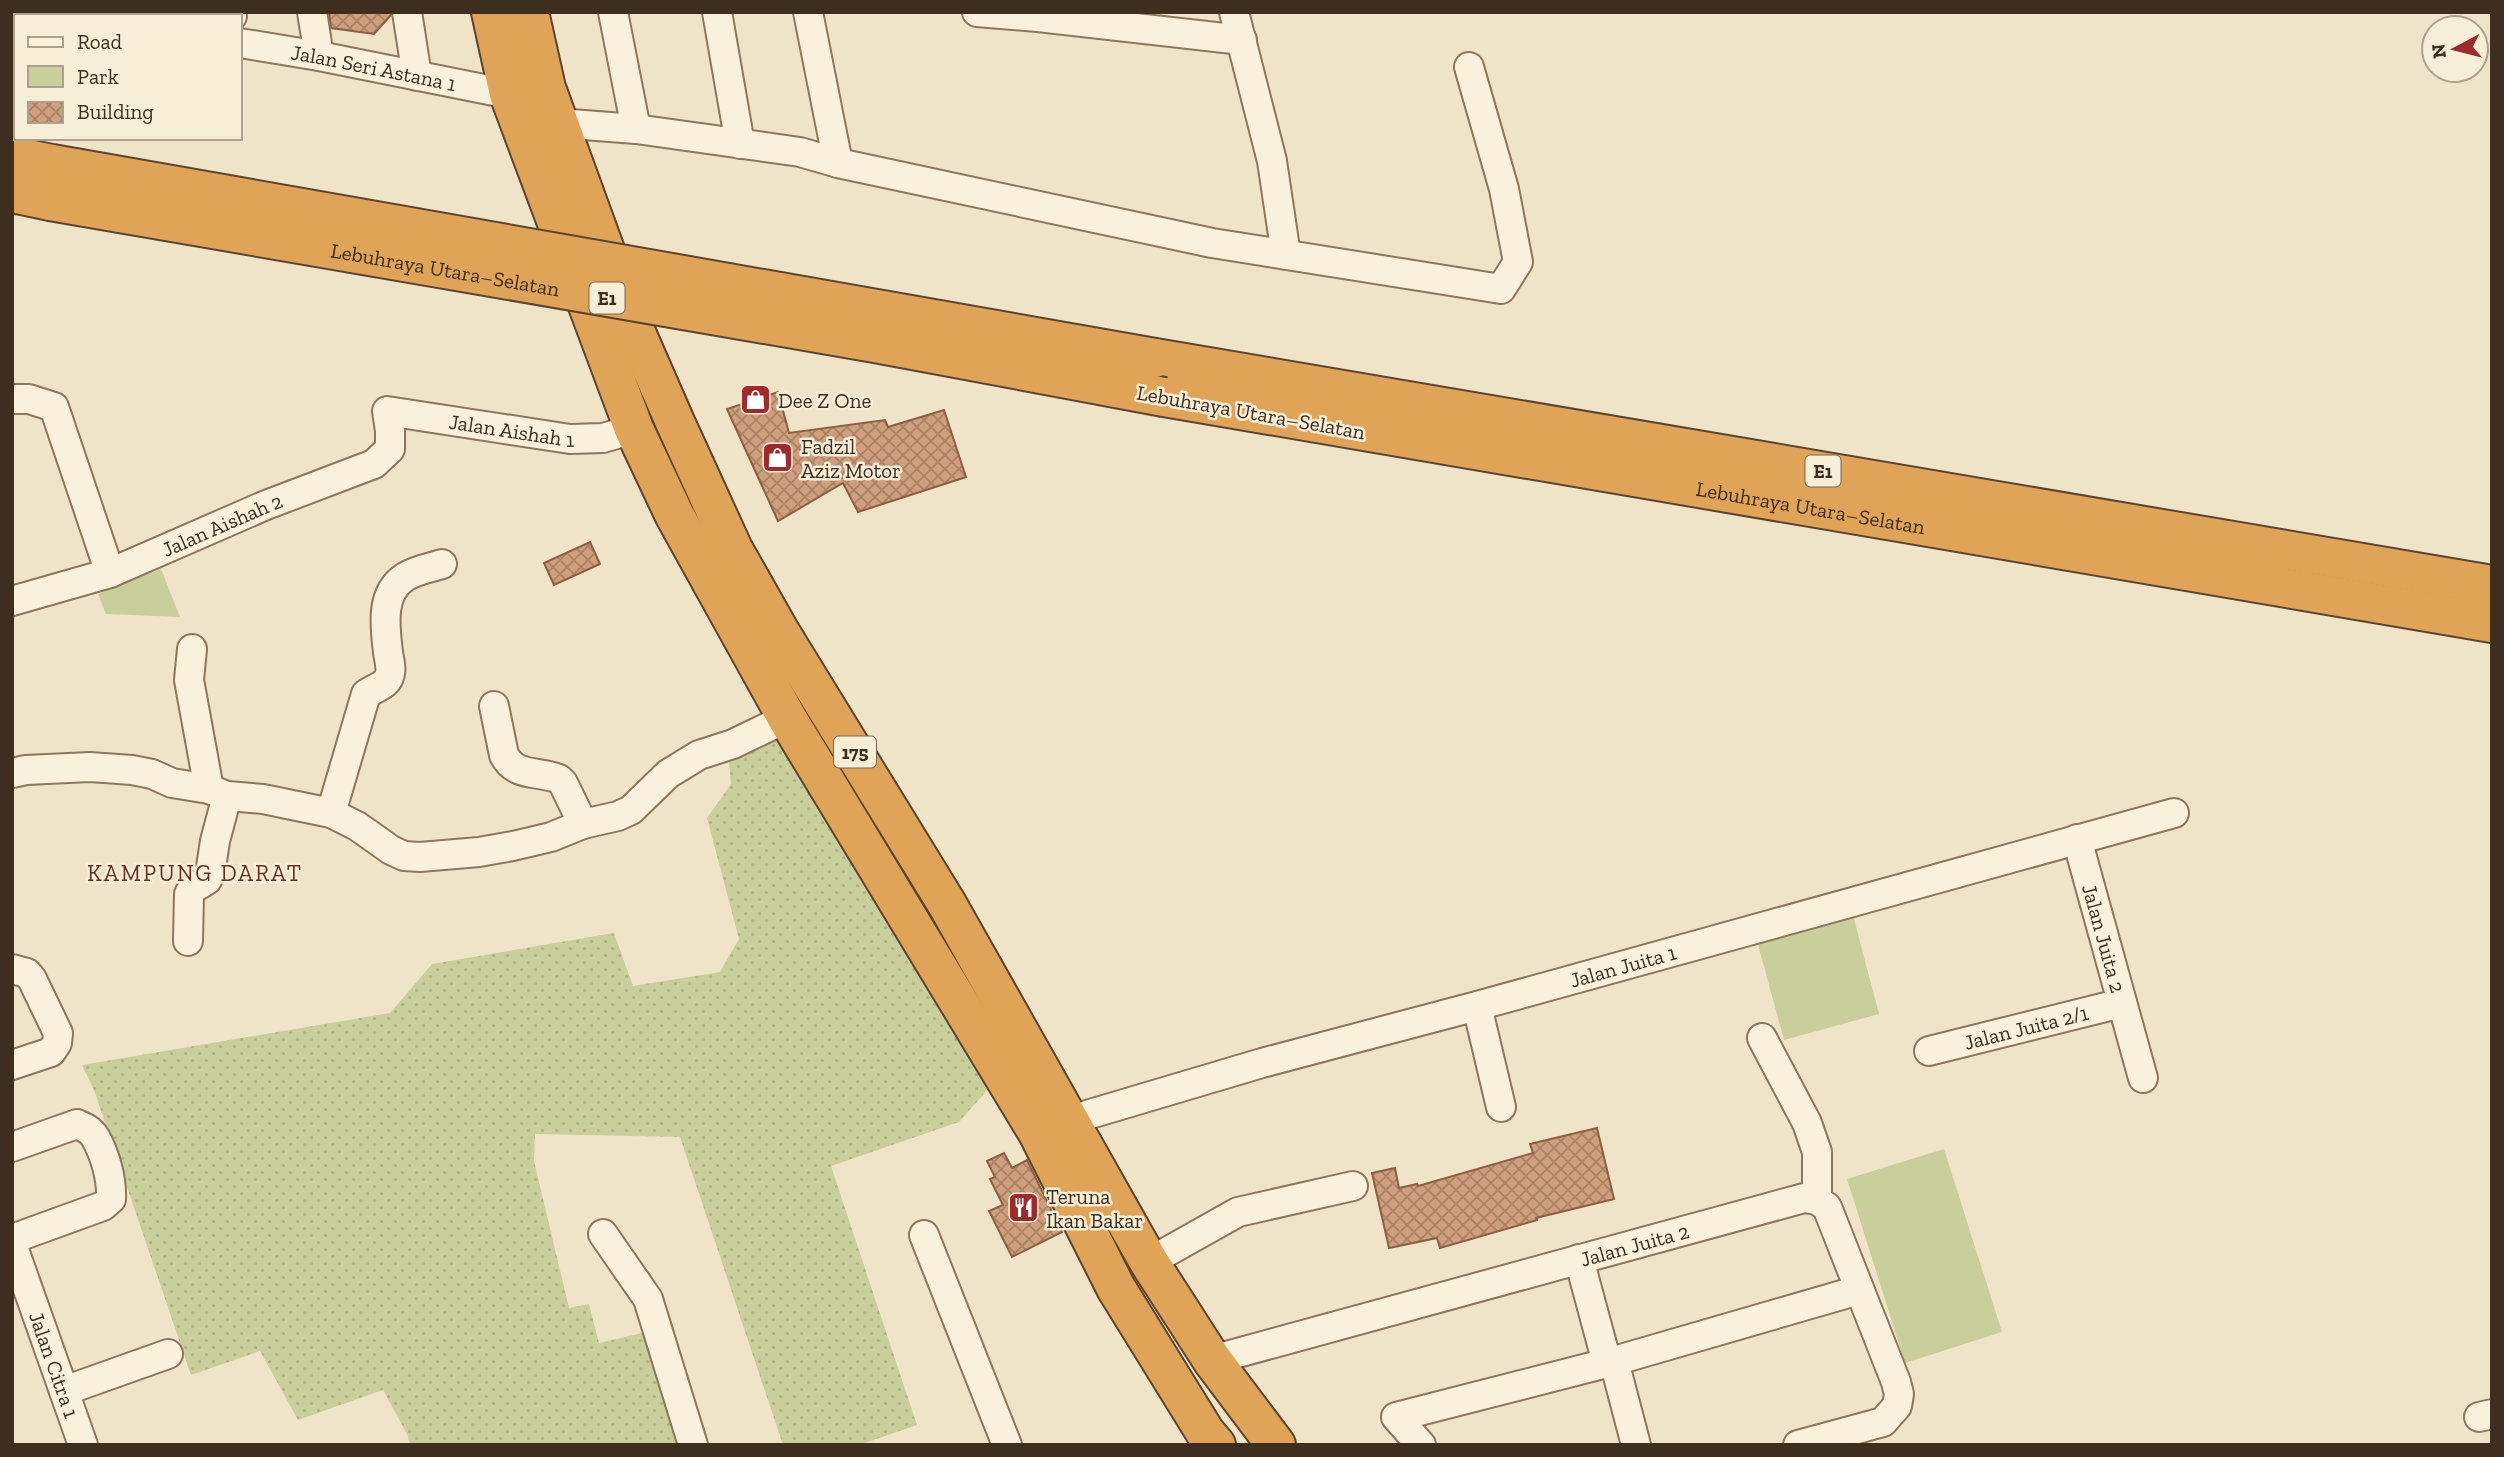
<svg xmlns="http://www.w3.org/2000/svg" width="2504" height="1457" font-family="'Zilla Slab',serif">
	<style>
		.grass { fill: url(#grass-dots) }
		.green { fill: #c9cf9b }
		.building { fill: url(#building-cross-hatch); stroke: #8d5f41; stroke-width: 2 }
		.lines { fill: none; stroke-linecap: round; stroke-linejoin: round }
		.minor-casing { stroke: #8d765c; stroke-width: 32 }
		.highway-casing { stroke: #5b4430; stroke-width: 42 }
		.minor { stroke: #faf1dc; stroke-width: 28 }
		.highway { stroke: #e0a458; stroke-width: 38 }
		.highway-bridge-casing { stroke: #5b4430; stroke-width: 42; stroke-linecap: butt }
		.highway-bridge { stroke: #e0a458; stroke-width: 38 }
		.labels { text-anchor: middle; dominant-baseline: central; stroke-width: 5; stroke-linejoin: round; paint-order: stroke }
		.shield { fill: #f7eed8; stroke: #756857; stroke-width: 2 }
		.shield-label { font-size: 19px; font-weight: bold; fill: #3d2e20 }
		.street-label { font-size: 21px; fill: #3d2e20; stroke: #f7eed8 }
		.poi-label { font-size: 21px; fill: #3d2e20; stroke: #f7eed8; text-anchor: start }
		.neighbourhood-label { font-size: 23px; letter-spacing: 2px; fill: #6b2e1e; stroke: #f7eed8 }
	</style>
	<defs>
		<pattern id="grass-dots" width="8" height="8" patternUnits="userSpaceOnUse" patternTransform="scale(1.75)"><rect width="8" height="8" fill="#c9cf9b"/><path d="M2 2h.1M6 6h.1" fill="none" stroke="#aeb285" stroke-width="1.8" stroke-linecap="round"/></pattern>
		<pattern id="building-cross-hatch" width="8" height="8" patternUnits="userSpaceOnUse" patternTransform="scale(1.75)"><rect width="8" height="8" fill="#cf9f7d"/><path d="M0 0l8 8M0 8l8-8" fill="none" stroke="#a98266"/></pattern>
	</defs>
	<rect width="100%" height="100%" fill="#f0e4c8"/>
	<!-- grass -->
	<path class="grass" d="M784,737l206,350 -31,35 -128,44 86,259 -58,20h-76l-103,-308 -145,-3 -1,27 35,147 20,-4 10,39 52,-12 27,114h-268l-3,-11 -24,-44 -85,30 -38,-69 -69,24 -97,-285 -12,-25 308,-52 42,-49 182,-31 19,53 87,-14 19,-33 -32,-121 24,-34 -2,-22z"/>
	<!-- green -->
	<path class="green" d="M161,569l19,48 -74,-3 -8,-20z
		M1853,915l26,99 -95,26 -27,-99z
		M1944,1149l58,183 -97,31 -58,-184z"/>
	<!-- building -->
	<path class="building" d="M329,12h62v3l-17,19 -43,-6z
		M778,392l11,41 96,-13 3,7 56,-17 22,67 -108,35 -15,-29 -65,38 -51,-112z
		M590,542l10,22 -46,21 -10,-22z
		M1597,1128l17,71 -78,19 1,2 -97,28 -3,-10 -48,10 -17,-75 23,-5 4,20 18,-4 1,2 115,-33 -3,-9z
		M1004,1153l8,15 15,-8 35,72 -50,25 -23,-46 14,-6 -13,-26 5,-2 -8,-16z"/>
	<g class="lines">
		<defs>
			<g id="minor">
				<path d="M42,12l23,4"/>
				<path d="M117,12v4"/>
				<path d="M232,12v4"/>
				<path d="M312,12l7,44"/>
				<path d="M407,12l10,64"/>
				<path d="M613,12l23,117"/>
				<path d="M717,12l23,132"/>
				<path d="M808,12l30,151"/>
				<path d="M977,12l61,5 204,23"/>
				<path d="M1234,12l38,149 14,94"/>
				<path id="s1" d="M240,43l79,13 190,38"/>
				<path d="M558,123l78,6 164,23 38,11 374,80 289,46 17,-27 -14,-73 -35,-122"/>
				<path d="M12,399h17l25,8 56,166"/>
				<path id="s2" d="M12,601l98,-28 156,-68 108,-41 16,-15v-18l-3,-20 183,28 33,-1 31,-9"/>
				<path d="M192,649l-3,31 20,109"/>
				<path d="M494,706l10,49c12,23 34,15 55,24l4,4 20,41"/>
				<path d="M12,773l14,-3 64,-3 42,3 20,4 20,9 37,6 18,7 36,3 68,14 26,13 34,24 13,6 16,1 59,-5 34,-6 38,-9 32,-13 35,-8 13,-6 37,-36 31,-19 34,-11 54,-26"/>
				<path d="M331,813l35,-119c7,-5 18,-8 22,-15 5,-9 1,-18 0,-27 -3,-25 -8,-59 17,-75 11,-7 25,-9 37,-13"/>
				<path id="s3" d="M2077,839l66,239"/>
				<path d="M188,941l1,-47 3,-5 15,-9 3,-6 5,-33 12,-45"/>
				<path d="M12,969l15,4 5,6 26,54 -1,10 -6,9 -39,13"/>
				<path d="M1477,1006l24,101"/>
				<path d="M1762,1038l45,85 10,29v48"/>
				<path id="s4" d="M1929,1051l193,-48"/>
				<path id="s5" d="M1070,1120l192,-57 215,-57 697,-193"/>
				<path d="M12,1147l65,-23c7,3 14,6 18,13 10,17 17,42 16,62l-8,7 -91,33"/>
				<path d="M603,1234l45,65 45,146"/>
				<path d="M924,1235l83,210"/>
				<path id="s6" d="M12,1244l71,201"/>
				<path d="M1579,1259l28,104"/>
				<path d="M1149,1262l89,-50 115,-26"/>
				<path id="s7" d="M1212,1360l592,-162 13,2 10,7 69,175 3,12 -2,12 -14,16 -85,23"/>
				<path d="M1614,1361l22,84"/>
				<path d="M64,1391l104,-37"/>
				<path d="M2479,1417l13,-3"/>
				<path d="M1421,1445l-25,-28 211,-54 252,-73"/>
			</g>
			<g id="highway">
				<path d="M491,12l18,82 125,335 40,85 113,204 251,415 78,155 89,144 11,13"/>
				<path d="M529,12l17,76 84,231 45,103 58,127 47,83 167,272 202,358 63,98 64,85"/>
				<path d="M12,156l40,8"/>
				<path d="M12,193l38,8"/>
				<path d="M1155,358l1337,227"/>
				<path id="s8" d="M1164,397l1328,226"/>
			</g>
		</defs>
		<!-- minor casing -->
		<use href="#minor" class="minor-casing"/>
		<!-- highway casing -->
		<use href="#highway" class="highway-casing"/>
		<!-- minor -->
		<use href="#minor" class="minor"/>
		<!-- highway -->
		<use href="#highway" class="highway"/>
		<defs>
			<g id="highway-bridge">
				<path d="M52,164l1103,194"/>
				<path id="s9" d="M50,201l825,142 289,54"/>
			</g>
		</defs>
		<!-- highway-bridge casing -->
		<use href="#highway-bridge" class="highway-bridge-casing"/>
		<!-- highway-bridge -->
		<use href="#highway-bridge" class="highway-bridge"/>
	</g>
	<!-- icons -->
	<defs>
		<symbol id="shop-square" viewBox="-11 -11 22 22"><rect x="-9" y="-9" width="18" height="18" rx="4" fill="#9e2a2b" stroke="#f7eed8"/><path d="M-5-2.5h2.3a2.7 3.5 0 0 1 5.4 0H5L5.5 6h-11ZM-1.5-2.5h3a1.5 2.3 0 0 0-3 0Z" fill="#fff"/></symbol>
		<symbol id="restaurant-square" viewBox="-11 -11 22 22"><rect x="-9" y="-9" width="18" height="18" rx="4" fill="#9e2a2b" stroke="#f7eed8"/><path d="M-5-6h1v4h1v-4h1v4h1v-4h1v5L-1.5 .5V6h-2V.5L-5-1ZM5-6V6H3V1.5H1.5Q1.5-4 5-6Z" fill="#fff"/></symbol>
	</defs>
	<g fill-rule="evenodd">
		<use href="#shop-square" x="738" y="382" width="35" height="35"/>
		<use href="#shop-square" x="760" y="440" width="35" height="35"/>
		<use href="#restaurant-square" x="1006" y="1190" width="35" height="35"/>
	</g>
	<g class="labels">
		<!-- shield labels -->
		<g class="shield">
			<rect x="589.5" y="282.5" width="35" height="31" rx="5"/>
			<rect x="1805.5" y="455.5" width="35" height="31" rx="5"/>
			<rect x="834" y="736.5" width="42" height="31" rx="5"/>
		</g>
		<g class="shield-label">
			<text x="607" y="298">E1</text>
			<text x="1823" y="471">E1</text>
			<text x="855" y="752">175</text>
		</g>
		<!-- street labels -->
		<g class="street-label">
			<text stroke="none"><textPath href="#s1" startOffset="136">Jalan Seri Astana 1</textPath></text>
			<text stroke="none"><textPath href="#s9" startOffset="401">Lebuhraya Utara–Selatan</textPath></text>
			<text transform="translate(1251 412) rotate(10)">Lebuhraya Utara–Selatan</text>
			<text stroke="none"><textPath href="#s2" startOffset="574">Jalan Aishah 1</textPath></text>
			<text stroke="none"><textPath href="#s8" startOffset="656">Lebuhraya Utara–Selatan</textPath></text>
			<text stroke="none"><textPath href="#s2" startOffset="224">Jalan Aishah 2</textPath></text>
			<text stroke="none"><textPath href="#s3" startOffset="103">Jalan Juita 2</textPath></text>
			<text stroke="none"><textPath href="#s5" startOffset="574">Jalan Juita 1</textPath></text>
			<text stroke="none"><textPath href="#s4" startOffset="100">Jalan Juita 2/1</textPath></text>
			<text stroke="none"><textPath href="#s7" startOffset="438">Jalan Juita 2</textPath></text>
			<text stroke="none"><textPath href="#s6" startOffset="128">Jalan Citra 1</textPath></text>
		</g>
		<!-- poi labels -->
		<g class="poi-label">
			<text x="778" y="400">Dee Z One</text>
			<text x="801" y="446">Fadzil<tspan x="801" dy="24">Aziz Motor</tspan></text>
			<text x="1046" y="1196">Teruna<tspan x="1046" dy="24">Ikan Bakar</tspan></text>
		</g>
		<!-- neighbourhood labels -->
		<g class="neighbourhood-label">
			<text x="195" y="873">KAMPUNG DARAT</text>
		</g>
	</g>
	<!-- border -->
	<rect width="2504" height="1457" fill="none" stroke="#3d2e20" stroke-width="28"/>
	<!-- legend -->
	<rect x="14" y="14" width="228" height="126" fill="#f7eed8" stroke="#ada18e" stroke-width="2"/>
	<rect x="28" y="37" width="35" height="10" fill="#faf1dc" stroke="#ada18e" stroke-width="2"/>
	<text x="77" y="49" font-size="21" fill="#3d2e20">Road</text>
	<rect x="28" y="66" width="35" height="21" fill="#c9cf9b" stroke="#ada18e" stroke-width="2"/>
	<text x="77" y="84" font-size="21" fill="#3d2e20">Park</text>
	<rect x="28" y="102" width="35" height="21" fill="url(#building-cross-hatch)" stroke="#ada18e" stroke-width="2"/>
	<text x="77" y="119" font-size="21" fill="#3d2e20">Building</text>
	<!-- north arrow -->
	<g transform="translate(2455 49) rotate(263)"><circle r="33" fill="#f7eed8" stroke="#ada18e" stroke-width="2"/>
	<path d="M0-5L12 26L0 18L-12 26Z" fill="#9e2a2b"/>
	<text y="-10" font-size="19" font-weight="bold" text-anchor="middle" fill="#3d2e20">N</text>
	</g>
</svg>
